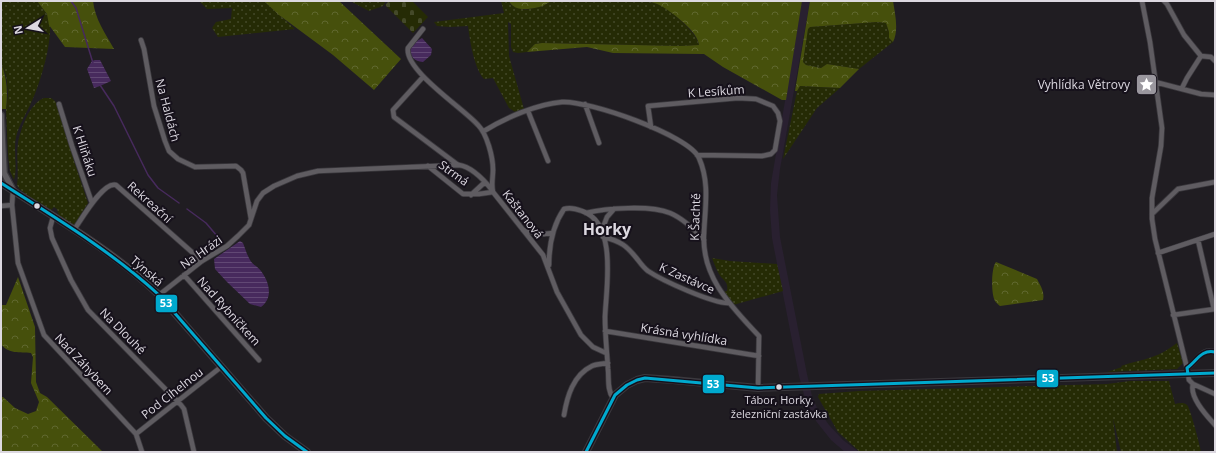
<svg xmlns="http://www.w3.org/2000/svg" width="1216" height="453" font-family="'Open Sans',sans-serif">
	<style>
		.built { fill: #292030 }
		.grass { fill: url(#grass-dots) }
		.forest { fill: url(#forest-crowns) }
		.cemetery { fill: url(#cemetery-stones) }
		.water { fill: url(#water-rules) }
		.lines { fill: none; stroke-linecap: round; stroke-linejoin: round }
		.stream { stroke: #472a5d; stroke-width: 1.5 }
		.minor-casing { stroke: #3b393e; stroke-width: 6 }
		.tertiary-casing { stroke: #3b393e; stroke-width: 8 }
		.secondary-casing { stroke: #3b393e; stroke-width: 8 }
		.minor { stroke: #5f5c61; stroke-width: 4.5 }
		.tertiary { stroke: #5f5c61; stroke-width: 5.5 }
		.secondary { stroke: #5f5c61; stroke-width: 6 }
		.bus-1-casing { stroke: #16111b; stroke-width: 6 }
		.bus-1 { stroke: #00a9ce; stroke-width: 3 }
		.bus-dot { fill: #dcd8e0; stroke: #16111b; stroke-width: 1.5 }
		.labels { text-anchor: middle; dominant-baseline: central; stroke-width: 4; stroke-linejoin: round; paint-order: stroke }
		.bus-label { font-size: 11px; fill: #dcd8e0; stroke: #16111b }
		.poi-label { font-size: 12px; fill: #dcd8e0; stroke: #16111b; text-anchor: end }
		.street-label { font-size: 12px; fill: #dcd8e0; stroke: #16111b }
		.district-label { font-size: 16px; font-weight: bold; fill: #dcd8e0; stroke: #16111b }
		.line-badge { stroke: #16111b; stroke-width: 1.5 }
		.badge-label { font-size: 11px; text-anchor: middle; font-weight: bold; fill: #fff }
	</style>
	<defs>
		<pattern id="grass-dots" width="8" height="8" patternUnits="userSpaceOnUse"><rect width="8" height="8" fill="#252b05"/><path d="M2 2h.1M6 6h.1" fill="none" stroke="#444929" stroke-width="1.8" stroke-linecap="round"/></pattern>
		<pattern id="forest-crowns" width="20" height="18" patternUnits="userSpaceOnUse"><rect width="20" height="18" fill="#46500c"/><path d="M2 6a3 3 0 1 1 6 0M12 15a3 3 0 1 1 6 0" fill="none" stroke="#60682f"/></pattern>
		<pattern id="cemetery-stones" width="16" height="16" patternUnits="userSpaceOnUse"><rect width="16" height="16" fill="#252b05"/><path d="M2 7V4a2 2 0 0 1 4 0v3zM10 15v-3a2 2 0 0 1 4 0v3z" fill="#444929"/></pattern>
		<pattern id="water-rules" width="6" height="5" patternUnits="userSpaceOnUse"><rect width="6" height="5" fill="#472a5d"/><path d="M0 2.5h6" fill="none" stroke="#614874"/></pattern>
	</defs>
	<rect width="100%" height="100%" fill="#201d22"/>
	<!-- built -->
	<path class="built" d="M802,1h8l-30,168 -3,26 3,42 27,137 5,22 5,12 12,17 14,15 16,12h-14l-14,-12 -15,-19 -11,-23 -6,-22 -27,-138 -2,-28 1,-27z"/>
	<!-- grass -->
	<path class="grass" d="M1,1h36c4,6 10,11 12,18 5,19 -9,66 -18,84 -5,11 -12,22 -15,34 -3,14 2,29 -2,43l-4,-9 -2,-16 -2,-46 2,-15 -1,-10 -1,-9 -5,-12z
		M199,1h65l31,28 -77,8 -6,-9 4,-6 15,-3 1,-11 -25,1z
		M350,1h36l-3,5 -14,5z
		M501,1h8l2,4 14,5 18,-4 8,-5 99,1c4,1 9,2 13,4 9,6 35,28 36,39l-19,1 -138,-3 -7,1 -8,8 -9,1 -5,-1 -2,-5v-23l-3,-2 1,34 15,53 -9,3 -6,-4 -16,-30 -9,1c-10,-11 -14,-38 -16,-53l-18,1 -13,-1 -3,-4 70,-9z
		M877,22l9,1 3,9v6l4,4 -34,27 -32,-5 -6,4 -15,-3 -3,-3 5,-33 2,-2z
		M800,86l40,2 -23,20 -34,51 14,-68z
		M44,98h7l4,3 6,14 13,46 14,42 -14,22 -15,-9 -2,-7 -3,-2 -3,3c-8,-6 -30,-16 -34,-25 2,-14 -1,-28 1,-42 3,-15 11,-39 26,-45z
		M712,258l18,3 47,3 6,27 -50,14 -10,-13 4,-1c2,-10 -5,-11 -8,-17 -3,-5 -5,-11 -7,-16z
		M1177,343l6,20 -6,6 -70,3 15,-5 -1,-1c10,-4 21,-5 31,-9 9,-3 17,-8 25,-14z
		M1130,381h39l6,23c4,-1 9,-2 12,1 3,2 13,41 14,47h-80l-8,-34 4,34h-257l-22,-20 -20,-35 1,-3 40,-3 248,-7z"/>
	<!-- forest -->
	<path class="forest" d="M37,1h56c2,18 12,32 21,48l-49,-2 -16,-22 -2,-11z
		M264,1h75l62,58 -27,31 -41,-35 -54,-40z
		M509,1h55c-4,0 -8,0 -12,0 -3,1 -6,3 -9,5 -10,3 -28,7 -34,-5z
		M646,1h156l-16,99h-4l-59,-33 -19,-13 -91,-1 -26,-6 -60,5 8,-8 7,-1 138,3 19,-1c-1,-13 -25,-31 -36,-38 -4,-3 -12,-5 -17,-6z
		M810,1h83c2,13 6,29 0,41l-4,-4v-6l-3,-9 -9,-1 -67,5 -2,2 -5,33 3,3 15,3 6,-4 32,5 -19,19 -40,-2 -3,5h-2z
		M1,63c6,15 7,29 5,46h-5z
		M996,262l41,17c3,6 8,13 6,21l-43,6c-2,-2 -4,-3 -5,-5 -4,-7 -4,-33 1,-39z
		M18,277l17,50 1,55 4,11 7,4 56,55h-102v-55h2l12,11 13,6 8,-3 3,-9 -8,-19 2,-26 -2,-4c-11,-1 -23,1 -30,-9v-39h5z"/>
	<!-- cemetery -->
	<path class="cemetery" d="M389,1h23l16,16 -15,16 -28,-28z"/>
	<!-- water -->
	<path class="water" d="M422,38l10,11 -1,6 -8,7c-9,-1 -13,-5 -14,-14l3,-4z
		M95,60h5l11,21 -11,5 -6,2 -7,-19 5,-8z
		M240,241l3,2c2,5 4,12 7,17 3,5 8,7 11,11 9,12 12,27 0,36l-11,-3 -23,-22 -12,-13 -1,-10z"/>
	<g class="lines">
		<!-- stream -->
		<path class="stream" d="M71,1l5,7 17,55
			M100,85l14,21 34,69 10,13 21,15
			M187,209l19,14 17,20"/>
		<defs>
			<path id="minor" d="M1142,1l8,41 12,86 -1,18 -9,52v21l3,20 32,129 2,12 4,4 22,10
				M1164,1l3,3 17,31 17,21
				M423,29l-15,19c-4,22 55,60 70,77 9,9 15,32 15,45 0,8 -2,14 0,22l50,63 14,37 24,43 12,12 13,6
				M141,40l3,9 10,57 11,35 4,10 9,8 17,8 41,-1 5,4 2,3 8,46
				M1201,56l10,1 4,4
				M423,77l-30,33 1,7 64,48
				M1155,82l46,12 14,1
				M1182,88l5,-10 14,-22
				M59,104l13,42 20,57
				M585,104l14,39
				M528,111l20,50
				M651,127l-3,-21 90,-8 18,1 17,7 5,7 2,8 -5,29 -4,4 -9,2 -65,-1
				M484,131c21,-13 53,-27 78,-29 25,-2 127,33 137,56 11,25 6,49 5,75 -3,44 27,73 55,103l-1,52
				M428,166l35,28h16l14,-2
				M13,190l-1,15 6,58 26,72 92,99 6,18
				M471,195l14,-13
				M1,206l11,-1
				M586,213c20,-5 65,-8 84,0 12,5 24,16 34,27
				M1152,214l26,-25 37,-7
				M53,217l-3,11 2,10 19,42 17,30 93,95 3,4 10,43
				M74,230c7,-10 29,-49 42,-45l86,76
				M523,230l21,4 9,-1
				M602,230l5,-13 7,-8
				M603,237c18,4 24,9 35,23 3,4 6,8 10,11 15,10 64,32 80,32
				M1198,240l16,69
				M1158,253l57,-19
				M549,265c0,-19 4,-40 15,-56 6,-2 13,0 18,2 36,12 24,78 23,106 0,18 2,35 3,52 1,10 -1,21 5,29
				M184,275l75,85
				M159,295l43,-34 25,-15 11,-10 11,-11 8,-24 6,-8 11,-7 23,-10 21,-5 141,-6c13,2 25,15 33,25
				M1173,315l42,-6
				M605,331l154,25
				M1187,368c10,-6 14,-21 28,-16
				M1193,384c-4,13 14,32 22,41
				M564,415c3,-18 9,-40 28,-49 4,-2 11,-2 16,-3
				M136,434l85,-67"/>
			<path id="tertiary" d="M1,115l3,58 9,17
				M586,452l29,-57 12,-10 10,-5 8,-2 28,2 85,8 457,-15"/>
			<path id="secondary" d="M1,183c53,34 113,68 158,112l107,123 19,18 22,16"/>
		</defs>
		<!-- minor casing -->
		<use href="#minor" class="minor-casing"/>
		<!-- tertiary casing -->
		<use href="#tertiary" class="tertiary-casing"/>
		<!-- secondary casing -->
		<use href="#secondary" class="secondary-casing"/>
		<!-- minor -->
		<use href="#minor" class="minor"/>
		<!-- tertiary -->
		<use href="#tertiary" class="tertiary"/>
		<!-- secondary -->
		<use href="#secondary" class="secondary"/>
		<defs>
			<path id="bus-1" d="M1,183c55,35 110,68 158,112l107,123 19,18 22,16
				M1188,374l-1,-6c10,-7 14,-19 28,-16
				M586,452l29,-57 12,-10 10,-5 8,-2 113,10 457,-15"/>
		</defs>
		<!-- bus-1 casing -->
		<use href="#bus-1" class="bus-1-casing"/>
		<!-- bus-1 -->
		<use href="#bus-1" class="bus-1"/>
	</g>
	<!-- icons -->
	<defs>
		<symbol id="sight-square" viewBox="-11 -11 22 22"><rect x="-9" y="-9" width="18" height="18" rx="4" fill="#9a979e" stroke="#16111b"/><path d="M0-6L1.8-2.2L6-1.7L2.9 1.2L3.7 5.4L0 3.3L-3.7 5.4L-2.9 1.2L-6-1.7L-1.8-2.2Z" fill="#fff"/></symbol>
	</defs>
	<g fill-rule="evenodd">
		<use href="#sight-square" x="1134" y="72" width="25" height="25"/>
	</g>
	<!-- markers -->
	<g class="bus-dot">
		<circle cx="37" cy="206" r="3.5"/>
		<circle cx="779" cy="387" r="3.5"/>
	</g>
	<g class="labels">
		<!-- bus labels -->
		<g class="bus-label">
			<text x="779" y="399">Tábor, Horky,<tspan x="779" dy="14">železniční zastávka</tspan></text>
		</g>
		<!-- poi labels -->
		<g class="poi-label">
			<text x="1130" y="84">Vyhlídka Větrovy</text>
		</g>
		<!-- street labels -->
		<g class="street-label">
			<text transform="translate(716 91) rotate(-4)">K Lesíkům</text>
			<text transform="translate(168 110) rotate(75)">Na Haldách</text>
			<text transform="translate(85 151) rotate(72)">K Hliňáku</text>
			<text transform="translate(454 173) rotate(36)">Strmá</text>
			<text transform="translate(150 202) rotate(42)">Rekreační</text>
			<text transform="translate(523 214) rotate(52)">Kaštanová</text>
			<text transform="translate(695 217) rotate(-88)">K Šachtě</text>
			<text transform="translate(201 252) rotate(-35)">Na Hrázi</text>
			<text transform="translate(147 271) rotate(41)">Týnská</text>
			<text transform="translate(687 278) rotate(24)">K Zastávce</text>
			<text transform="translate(229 311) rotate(48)">Nad Rybníčkem</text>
			<text transform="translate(123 331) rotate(45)">Na Dlouhé</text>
			<text transform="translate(684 334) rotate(9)">Krásná vyhlídka</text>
			<text transform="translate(84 364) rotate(47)">Nad Záhybem</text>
			<text transform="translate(172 393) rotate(-38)">Pod Cihelnou</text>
		</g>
		<!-- district labels -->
		<g class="district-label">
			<text x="607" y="229">Horky</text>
		</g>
	</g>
	<g class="line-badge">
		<rect x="155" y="294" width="23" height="19" rx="4" fill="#00a9ce"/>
		<rect x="1036" y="369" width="23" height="19" rx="4" fill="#00a9ce"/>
		<rect x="702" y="374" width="23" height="20" rx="4" fill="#00a9ce"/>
	</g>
	<g class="badge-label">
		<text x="166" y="307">53</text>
		<text x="1048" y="382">53</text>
		<text x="713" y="388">53</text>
	</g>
	<!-- border -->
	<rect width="1216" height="453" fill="none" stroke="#dcd8e0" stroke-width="4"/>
	<!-- north arrow -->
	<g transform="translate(28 28) rotate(259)" stroke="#16111b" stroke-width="3" paint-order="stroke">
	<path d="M0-3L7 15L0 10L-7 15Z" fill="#dcd8e0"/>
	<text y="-6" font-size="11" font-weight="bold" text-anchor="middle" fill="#dcd8e0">N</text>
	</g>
</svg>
